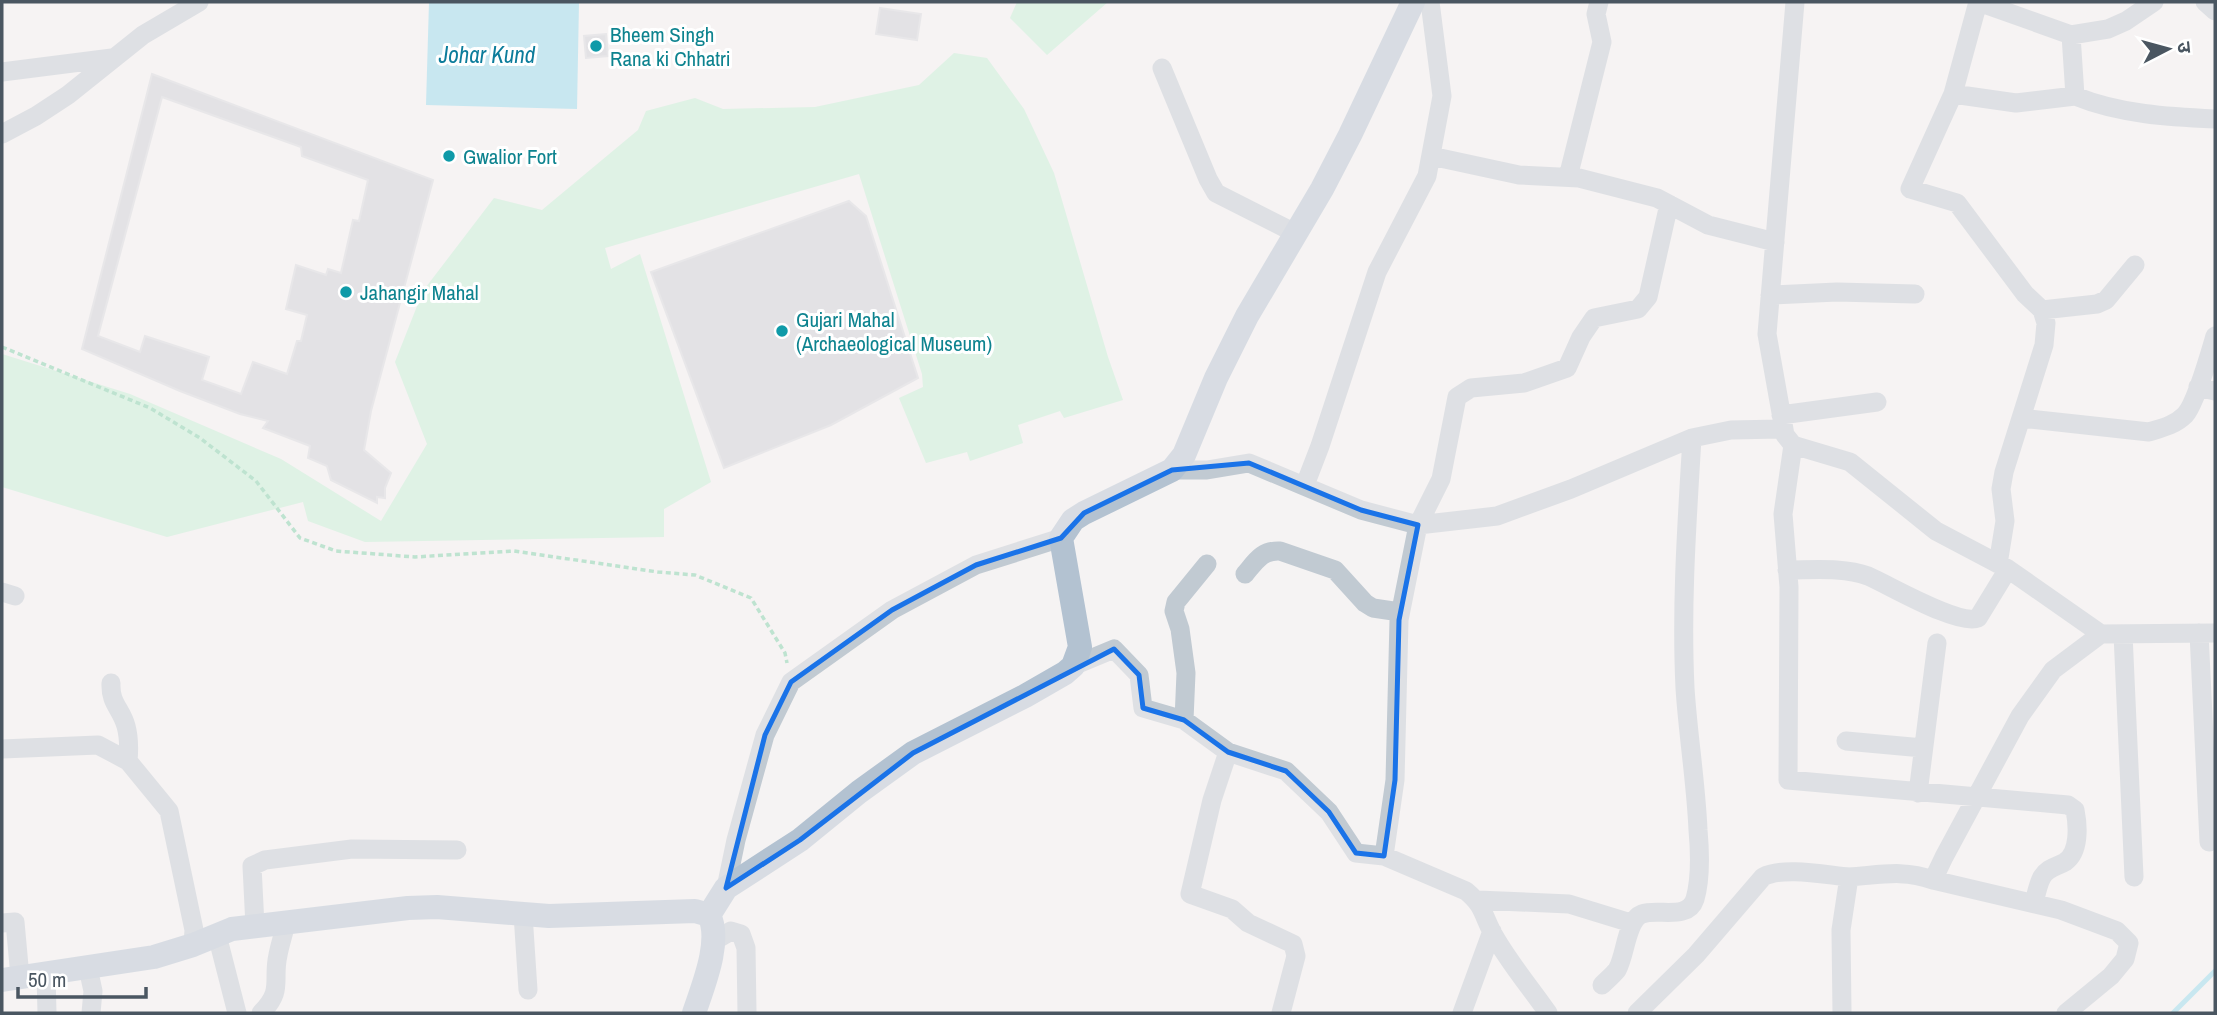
<svg xmlns="http://www.w3.org/2000/svg" width="2217" height="1015" font-family="'Archivo Narrow','Noto Sans Devanagari',sans-serif">
	<style>
		.green { fill: #c3f1d5 }
		.water { fill: #90daee }
		.lines { fill: none; stroke-linecap: round; stroke-linejoin: round }
		.stream { stroke: #90daee; stroke-width: 5 }
		.building { fill: #cdcfd5; stroke: #d7d9de; stroke-width: 2; fill-rule: evenodd }
		.path { stroke: #7ad0a6; stroke-width: 3.5; stroke-dasharray: 5 3.5; stroke-linecap: butt }
		.minor { stroke: #c1cad2; stroke-width: 19 }
		.major { stroke: #b3c2d1; stroke-width: 24 }
		.marked { fill: none; stroke: #1a73e8; stroke-width: 5; stroke-linejoin: round }
		.culture-dot { fill: #0f9aa8; stroke: #fff; stroke-width: 2.5 }
		.labels { text-anchor: middle; dominant-baseline: central; stroke-width: 6; stroke-linejoin: round; paint-order: stroke }
		.culture-label { font-size: 21px; fill: #0d838f; stroke: #fff; text-anchor: start }
		.water-label { font-size: 23px; font-style: italic; fill: #0c7c9b; stroke: #fff }
	</style>
	<rect width="100%" height="100%" fill="#f5f3f3"/>
	<!-- green -->
	<path class="green" d="M1017,2h91l-61,53 -37,-37z
		M954,53l33,5 37,51 30,64 54,184 15,43 -59,18 -4,-7 -42,14 5,18 -53,18 -3,-9 -41,11 -27,-65 24,-11 -1,-13 -63,-200 -254,74 6,21 29,-15 71,228 -47,27v28l-299,5 -57,-21 -5,-19 -136,35 -165,-50v-133l128,40 151,65 100,62 46,-77 -32,-82 28,-71 71,-93 48,12 96,-80 8,-19 49,-13 28,11 92,-2 104,-22z"/>
	<!-- water -->
	<path class="water" d="M429,2h150l-2,107 -151,-4z"/>
	<g class="lines">
		<!-- stream -->
		<path class="stream" d="M2173,1013l42,-42"/>
	</g>
	<!-- building -->
	<path class="building" d="M880,8l41,6 -4,26 -41,-6z
		M606,34l2,22 -22,2 -2,-22z
		M152,74l281,106 -62,231 -7,39 27,23 -6,15v10l-8,-1v6l-46,-23 -4,-14 -19,-8 2,-12 -47,-18 5,-7 -28,-7 -60,-23 -98,-42zM162,97l139,50 1,9 66,24 -9,41 -6,-1 -12,53 -13,-4 -2,6 -30,-10 -10,44 21,6 -6,26h-4l-10,33 -34,-12 -12,32 -39,-14 7,-23 -64,-21 -5,16 -42,-16z
		M849,201l17,15 52,162 -87,47 -107,43 -73,-196z"/>
	<g class="lines">
		<!-- path -->
		<path class="path" d="M2,347l148,61 50,30 56,43 44,57 36,13 79,6 99,-6 144,21 37,3 56,23 34,55 2,10"/>
		<!-- minor -->
		<path class="minor" d="M1795,2l-28,332 18,101 8,10 57,17 86,69 72,38 93,65 114,-1
			M1978,2l-25,92 63,9 59,-7
			M1983,2l4,3 84,30 37,-6 18,-8 28,-19
			M2205,2l10,9
			M2071,35l4,61c44,18 94,21 140,23
			M1162,68l46,111 8,14 79,40
			M2,72l110,-14
			M1953,94l-43,95 47,14 68,91 17,16 4,13 -2,22 -40,127 -3,17 4,32 -7,43
			M2,134l34,-18 32,-21 75,-60 56,-33
			M1431,156l88,19 60,3 78,20 51,27 67,17
			M1568,177l34,-135 -6,-28 3,-12
			M1770,295l67,-3 78,2
			M2042,310l55,-6 9,-4 29,-35
			M2198,387l17,4
			M1781,415l96,-13
			M2021,418l128,14c13,-4 26,-7 36,-17 11,-12 25,-62 30,-79
			M1793,445l-10,69 6,73 -1,193 280,25 7,5c3,15 5,42 -10,52 -8,5 -17,5 -23,15 -4,7 -6,18 -8,26
			M1172,470h35l42,-7 112,47 57,15 79,-9 74,-27 121,-51 39,-8 53,-1
			M1305,485l15,-39 57,-174 50,-96 15,-80 -12,-94
			M1787,570c26,0 57,-3 81,6 23,10 90,50 110,42l30,-49
			M1245,574c11,-13 17,-24 35,-23l55,19 30,33 8,5 27,4
			M2,592l13,4
			M2199,633l10,209
			M2123,634l11,243
			M1073,666l41,-17 25,26 4,33 41,12 44,32
			M111,683c-1,21 10,25 15,43 3,11 3,24 2,35
			M1184,720l2,-47 -6,-44 -6,-18 2,-9 31,-38
			M1846,741l77,7
			M2,749l96,-4 30,16 41,50 25,119 -1,15
			M1918,793l19,-150
			M1933,880l128,30 56,21 12,12 -4,16 -14,17 -45,37
			M726,888l10,-48 29,-105 26,-53 101,-72 84,-45 85,-27
			M1477,900l92,4 62,19
			M523,914l5,76
			M2,923l13,-1 5,55
			M255,926l-3,-60 13,-6 87,-11 105,1
			M217,935l20,78
			M714,941l17,-10 10,3 5,14 1,65
			M88,968l5,23 -2,22
			M46,974l1,39
			M1602,985c5,-5 11,-10 15,-15 9,-15 9,-50 25,-56 16,-6 46,7 53,-15 6,-21 5,-47 3,-69 -2,-47 -10,-95 -13,-142 -4,-84 2,-166 7,-250
			M261,1013c23,-23 11,-32 17,-58 2,-11 6,-22 8,-33
			M1281,1013l15,-57 -3,-12 -45,-21 -16,-14 -42,-15 22,-94 16,-48 58,19 43,41 27,41 28,3
			M1462,1013l30,-82
			M1548,1013c-18,-26 -41,-53 -56,-81 -10,-19 -8,-26 -26,-41l-82,-35 11,-76 4,-160 19,-95 23,-46 16,-82 14,-9 53,-5 43,-15 14,-31 13,-19 44,-9 10,-12 21,-93
			M1637,1013l59,-58 67,-78c20,-11 63,-2 86,0
			M1842,1013l-1,-83 8,-53c31,-2 54,-8 84,3l11,-23 76,-141 33,-46 48,-36"/>
		<!-- major -->
		<path class="major" d="M709,915l17,-27 74,-48 59,-48 54,-39 112,-57 40,-23 8,-7 7,-19 -19,-109 12,-18 11,-7 88,-43 12,-15 32,-77 31,-62 75,-127 28,-54 63,-133
			M2,980l152,-23 39,-12 39,-16 176,-21 29,-1 112,9 146,-5 14,4c13,26 -6,71 -15,98"/>
	</g>
	<!-- marked area -->
	<path d="M0 0H2217V1015H0ZM1249,463l112,47 57,15 -19,95 -4,160 -11,76 -28,-3 -27,-41 -43,-41 -58,-19 -44,-32 -41,-12 -4,-33 -25,-26 -201,104 -113,87 -74,48 39,-153 26,-53 101,-72 84,-45 85,-27 23,-25 88,-43z" fill="#f5f3f3" fill-opacity=".55" fill-rule="evenodd"/>
	<path class="marked" d="M1249,463l112,47 57,15 -19,95 -4,160 -11,76 -28,-3 -27,-41 -43,-41 -58,-19 -44,-32 -41,-12 -4,-33 -25,-26 -201,104 -113,87 -74,48 39,-153 26,-53 101,-72 84,-45 85,-27 23,-25 88,-43z"/>
	<!-- markers -->
	<g class="culture-dot">
		<circle cx="596" cy="46" r="7"/>
		<circle cx="449" cy="156" r="7"/>
		<circle cx="346" cy="292" r="7"/>
		<circle cx="782" cy="331" r="7"/>
	</g>
	<g class="labels">
		<!-- culture labels -->
		<g class="culture-label">
			<text x="610" y="34">Bheem Singh<tspan x="610" dy="24">Rana ki Chhatri</tspan></text>
			<text x="463" y="156">Gwalior Fort</text>
			<text x="360" y="292">Jahangir Mahal</text>
			<text x="796" y="319">Gujari Mahal<tspan x="796" dy="24">(Archaeological Museum)</tspan></text>
		</g>
		<!-- water labels -->
		<g class="water-label">
			<text x="487" y="54">Johar Kund</text>
		</g>
	</g>
	<!-- border -->
	<rect width="2217" height="1015" fill="none" stroke="#4a5661" stroke-width="7"/>
	<!-- north arrow -->
	<g transform="translate(2168 49) rotate(84)" stroke="#ffffff" stroke-width="5" paint-order="stroke">
	<path d="M0-5L12 26L0 18L-12 26Z" fill="#4a5661"/>
	<text y="-10" font-size="19" font-weight="bold" text-anchor="middle" fill="#4a5661">उ</text>
	</g>
	<!-- scale -->
	<path d="M18 987v10h128v-10" fill="none" stroke="#4a5661" stroke-width="3.5"/>
	<text x="28" y="987" font-size="21" fill="#4a5661" stroke="#ffffff" stroke-width="5" paint-order="stroke">50 m</text>
</svg>
